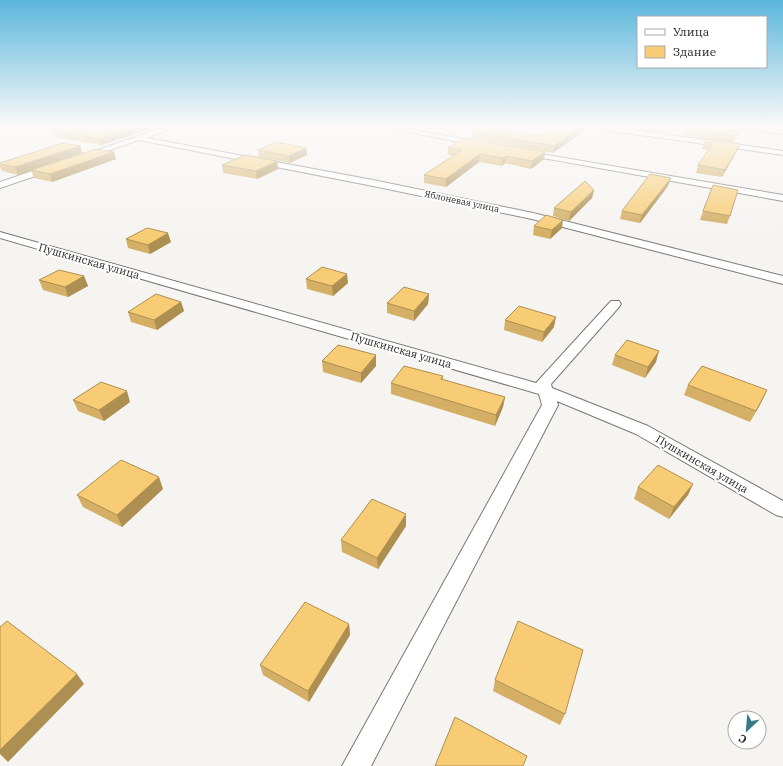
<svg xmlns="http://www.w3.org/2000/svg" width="783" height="766" font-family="'IBM Plex Serif',serif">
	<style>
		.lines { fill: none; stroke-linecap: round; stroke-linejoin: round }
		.minor-casing { stroke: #7a7875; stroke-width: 2 }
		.minor { fill: #fff; fill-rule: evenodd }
		.wall { fill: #d4af65 }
		.shaded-wall { fill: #ad8f52 }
		.building { fill: #f7cc75; stroke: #ad8f52 }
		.labels { text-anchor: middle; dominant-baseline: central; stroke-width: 4; stroke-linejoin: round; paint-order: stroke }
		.far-street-label { font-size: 9px; fill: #292827; stroke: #fff }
		.street-label { font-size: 11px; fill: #292827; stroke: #fff }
	</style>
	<rect width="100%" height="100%" fill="#f6f4f1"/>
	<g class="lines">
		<defs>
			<path id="minor" d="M165,127h10l-28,11 226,42 160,33 250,63v8l-251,-65 -159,-33 -234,-46 -52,18h-3l-4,-2z
				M384,127h15l80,15 4,2 -4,2z
				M594,127h19l170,24v4l-186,-26z
				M737,127h22l24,3v4l-43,-5z
				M523,151l260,44v6l-257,-46h-3z
				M47,166h6l1,2 -1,2 -53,18v-6z
				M0,232l536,151 75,-82h8l2,3 -2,3 -68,77 1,4 96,38 135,75v16l-7,-2 -140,-81 -79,-33 1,4 -187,361h-29l200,-361 -3,-11 -539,-156z"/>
		</defs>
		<!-- minor casing -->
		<use href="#minor" class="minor-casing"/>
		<!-- minor -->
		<use href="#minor" class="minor"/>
	</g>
	<!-- wall -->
	<path class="wall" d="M49,127h101v2l-49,16 -47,-8 -2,-7 5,-2z
		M555,127h28l-1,5 -29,21 -80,-15v-6l26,-3 42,7z
		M649,127h19l-5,5 -14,-1z
		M685,127h54l-5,16 -51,-8 3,-7z
		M706,139l31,12 -15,26 -26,-4 2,-8 11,-15 -7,-1z
		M80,146l2,7 -64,22 -16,-4 -2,-4v-4z
		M306,148l1,7 -17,8 -31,-6 -1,-7z
		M448,148l97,4 -1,7 -13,10 -26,-6 -3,3 -23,-4 -33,25 -22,-4v-8l29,-19 -5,-1z
		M114,152l2,7 -64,23 -18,-4 -3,-8z
		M277,161l1,8 -21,10 -34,-6 -1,-8z
		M668,186l-28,37 -20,-4 2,-8z
		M594,190l-2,8 -23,23 -16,-5 1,-8z
		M703,211l27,5 -3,8 -27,-4z
		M534,226l28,2 -12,11 -17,-4z
		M126,239l45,3 -21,12 -22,-6z
		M84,276l4,10 -20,11 -25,-7 -4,-10z
		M306,279l42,4 -15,13 -26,-7z
		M429,294l-1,10 -14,17 -27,-8v-10z
		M181,302l3,9 -27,19 -26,-8 -3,-10z
		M505,320l49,7 -12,15 -38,-12z
		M376,355v11l-15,17 -38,-11 -1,-11z
		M615,355l41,7 -11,16 -33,-13z
		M443,376v4l62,17 -2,10 -8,19 -104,-32v-11z
		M688,385l74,16 -12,21 -66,-27z
		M73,400l57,2 -26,19 -26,-10z
		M693,484l-5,11 -19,24 -35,-20 4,-12z
		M163,489l-41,38 -39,-20 -6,-12z
		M406,526l-28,43 -36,-17 -1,-12z
		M349,624l1,11 -41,67 -46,-27 -3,-10z
		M495,680l70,34 -5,11 -67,-34z"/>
	<!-- shaded-wall -->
	<path class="shaded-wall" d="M134,127h16v2l-49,16 -2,-6z
		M581,127h2l-1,5 -29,21 1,-7z
		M664,127h4l-5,5z
		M740,144l-3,7 -15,26 3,-7z
		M80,146l2,7 -64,22 -3,-8z
		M306,148l1,7 -17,8 -1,-7z
		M114,152l2,7 -64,23 -2,-8z
		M545,152l-1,7 -13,10 1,-8z
		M480,154l-1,8 -33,25v-8z
		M506,156l-1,7 -3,3 1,-8z
		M277,161l1,8 -21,10 -1,-8z
		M671,178l-3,8 -28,37 2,-8z
		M594,190l-2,8 -23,23 2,-9z
		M563,220l-1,8 -12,11 2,-9z
		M168,233l3,9 -21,12 -2,-9z
		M347,274l1,9 -15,13 -1,-10z
		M84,276l4,10 -20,11 -3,-10z
		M429,294l-1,10 -14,17v-10z
		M181,302l3,9 -27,19 -3,-10z
		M556,317l-2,10 -12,15 2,-10z
		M659,351l-3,11 -11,16 3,-11z
		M376,355v11l-15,17v-10z
		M767,390l-5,11 -12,21 6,-11z
		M127,391l3,11 -26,19 -5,-11z
		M505,397l-2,10 -8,19 1,-11z
		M159,477l4,12 -41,38 -5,-12z
		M693,484l-5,11 -19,24 5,-12z
		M406,514v12l-28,43 -1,-11z
		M349,624l1,11 -41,67 -1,-11z
		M77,674l7,10 -76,78 -8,-8v-4z"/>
	<!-- building -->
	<path class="building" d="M62,127h72l-35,12 -47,-9z
		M480,127l15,1 3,-1 1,2 42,7 14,-9h26l-27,19 -81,-14z
		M686,127h53l-2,9 -52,-8z
		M464,138l81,14 -13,9 -26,-5 -3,2 -23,-4 -34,25 -22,-4 38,-25 -14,-2z
		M706,139l34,5 -15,26 -27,-5 15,-22 -9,-1z
		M276,142l30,6 -17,8 -31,-6z
		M63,143l17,3 -65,21 -15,-3v-1z
		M96,149l18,3 -64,22 -19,-4z
		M245,155l32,6 -21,10 -34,-6z
		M650,174l21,4 -29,37 -20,-4z
		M585,181l9,9 -23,22 -17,-4z
		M713,185l25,5 -8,26 -27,-5z
		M546,215l17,5 -11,10 -18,-4z
		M147,228l21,5 -20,12 -22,-6z
		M322,267l25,7 -15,12 -26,-7z
		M59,270l25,6 -19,11 -26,-7z
		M404,287l25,7 -15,17 -27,-8z
		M156,294l25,8 -27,18 -26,-8z
		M519,306l37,11 -12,15 -39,-12z
		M627,340l32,11 -11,16 -33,-12z
		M338,345l38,10 -15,18 -39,-12z
		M404,366l39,10 -2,3 64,18 -9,18 -105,-32z
		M702,366l65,24 -11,21 -68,-26z
		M101,382l26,9 -28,19 -26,-10z
		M121,460l38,17 -42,38 -40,-20z
		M658,465l35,19 -19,23 -36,-20z
		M372,499l34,15 -29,44 -36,-18z
		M305,602l44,22 -41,67 -48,-26z
		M7,621l70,53 -77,76v-123z
		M518,621l65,29 -18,64 -70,-34z
		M455,717l72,39 -4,10h-88z"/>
	<!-- sky -->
	<linearGradient id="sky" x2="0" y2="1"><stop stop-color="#5ab6dc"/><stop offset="0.54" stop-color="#fbfaf9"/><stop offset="1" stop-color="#fbfaf9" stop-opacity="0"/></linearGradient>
	<rect width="783" height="234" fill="url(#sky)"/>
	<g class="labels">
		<!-- far-street labels -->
		<g class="far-street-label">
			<text transform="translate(462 201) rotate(12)">Яблоневая улица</text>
		</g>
		<!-- street labels -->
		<g class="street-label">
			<text transform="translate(89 261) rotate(16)">Пушкинская улица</text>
			<text transform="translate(401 350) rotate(16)">Пушкинская улица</text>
			<text transform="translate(702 464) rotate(30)">Пушкинская улица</text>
		</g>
	</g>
	<!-- legend -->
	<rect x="637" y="16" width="130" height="52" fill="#ffffff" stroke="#a9a9a9"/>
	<rect x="645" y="29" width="20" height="6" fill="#ffffff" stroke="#a9a9a9"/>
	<text x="673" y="36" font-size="12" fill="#292827">Улица</text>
	<rect x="645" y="46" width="20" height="12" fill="#f7cc75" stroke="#a9a9a9"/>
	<text x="673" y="56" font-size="12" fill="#292827">Здание</text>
	<!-- north arrow -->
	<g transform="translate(747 730) rotate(206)"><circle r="19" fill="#ffffff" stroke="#a9a9a9"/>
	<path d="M0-3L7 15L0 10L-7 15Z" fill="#347b85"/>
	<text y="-6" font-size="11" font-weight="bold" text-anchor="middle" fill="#292827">С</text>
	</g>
</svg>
